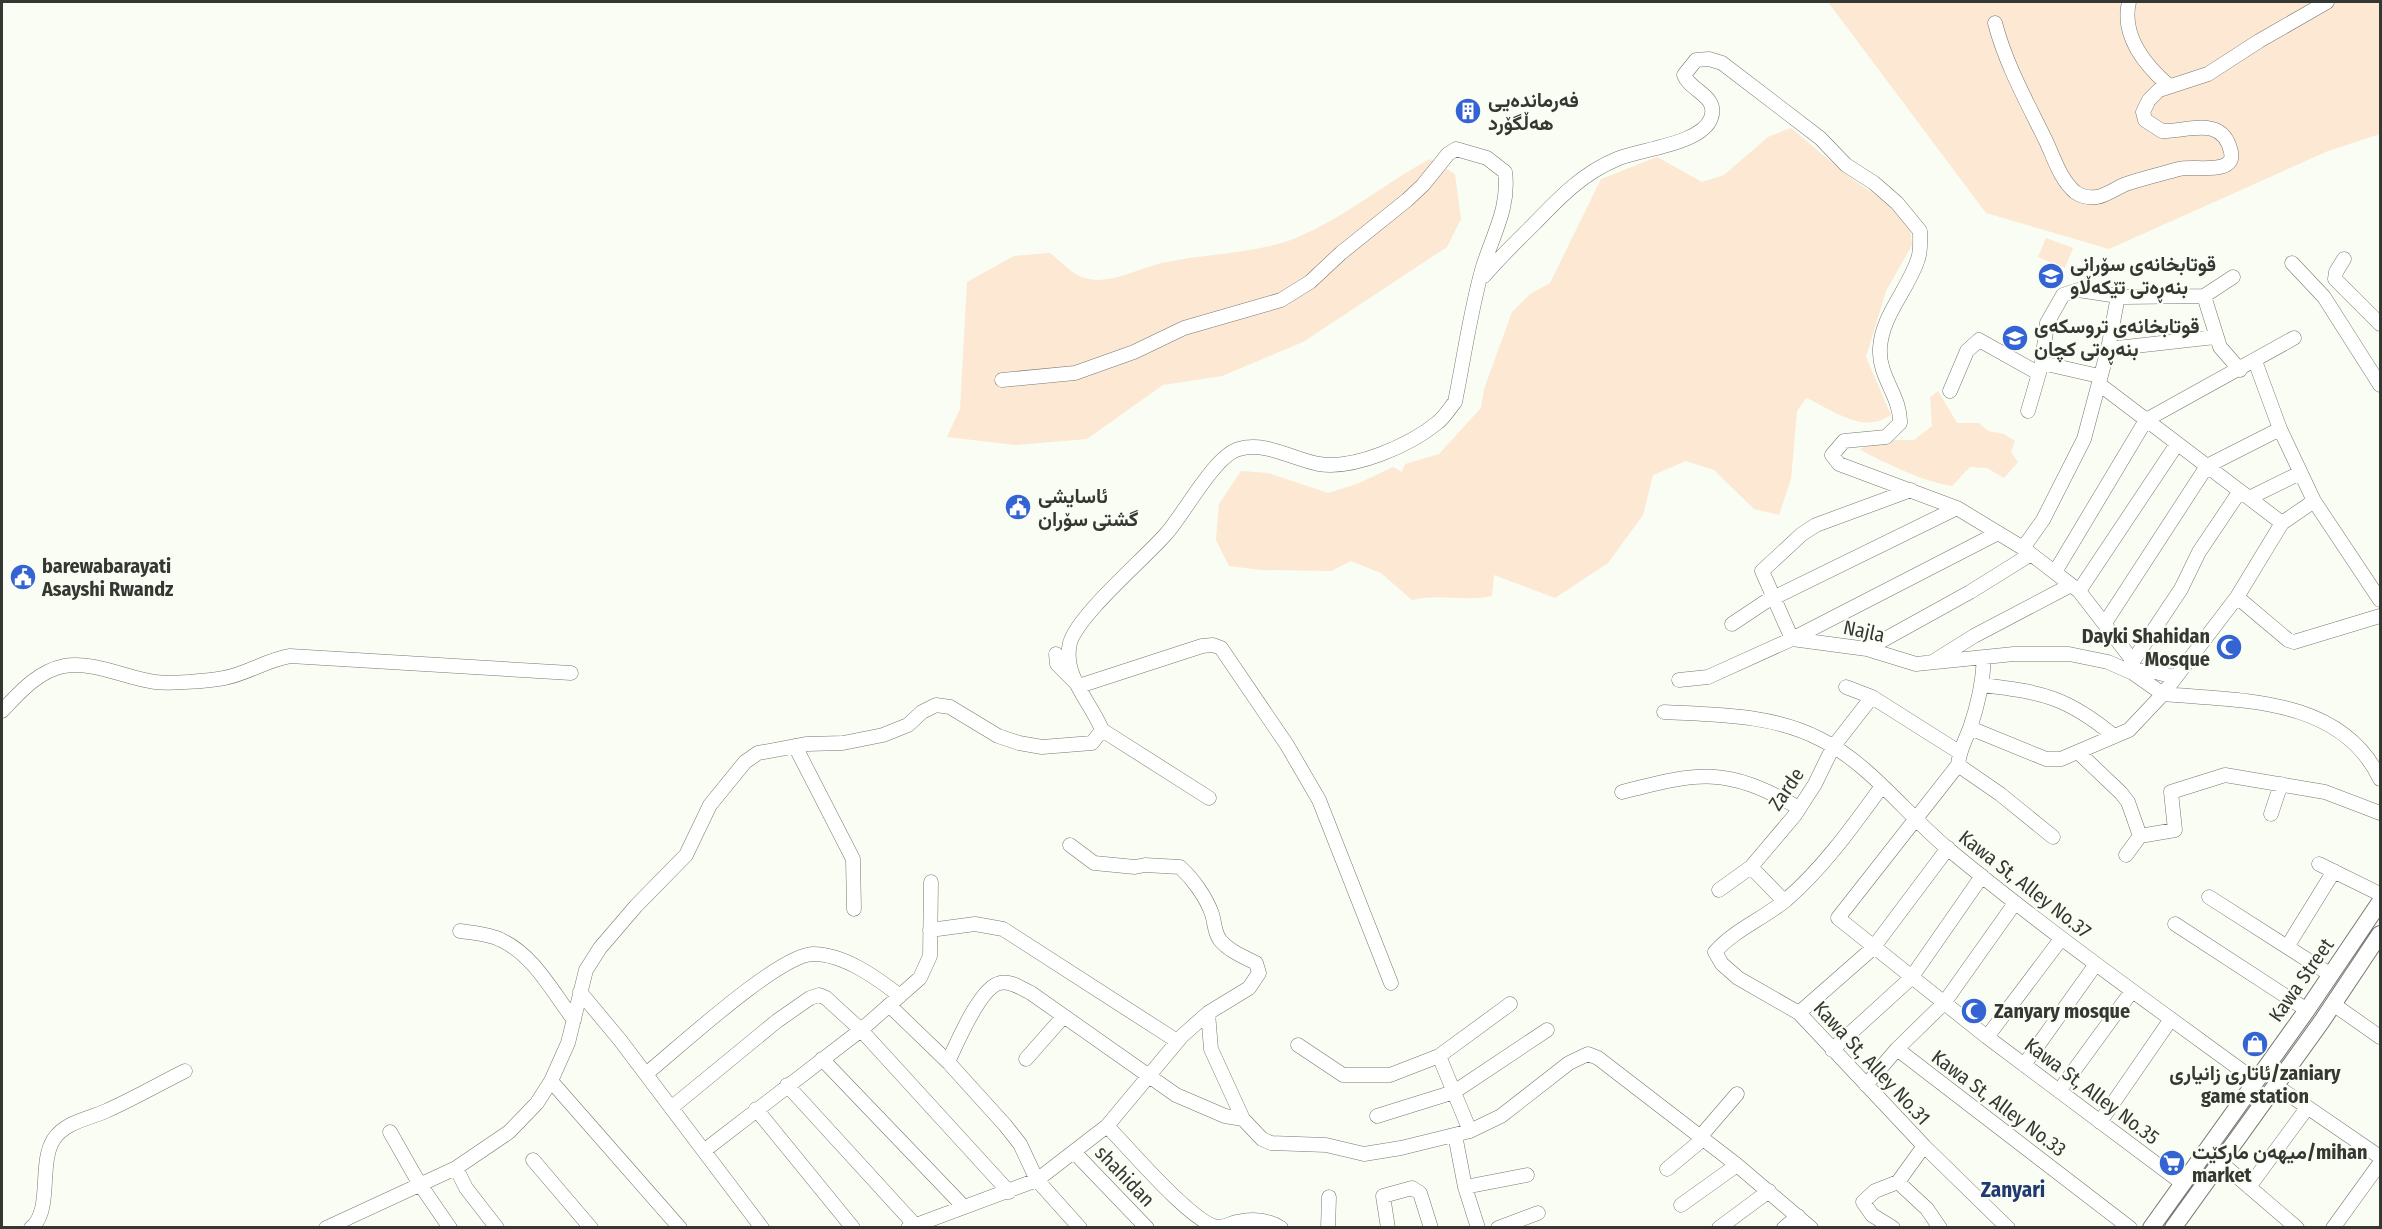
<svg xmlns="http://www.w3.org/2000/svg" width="2382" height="1229" font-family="'Fira Sans Condensed',Vazirmatn,sans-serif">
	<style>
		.green { fill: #fce8d3 }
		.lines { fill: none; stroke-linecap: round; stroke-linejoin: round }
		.minor-casing { stroke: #767971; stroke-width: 15 }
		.major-casing { stroke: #767971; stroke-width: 18 }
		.minor { stroke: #fff; stroke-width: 14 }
		.major { stroke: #fff; stroke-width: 16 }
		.labels { text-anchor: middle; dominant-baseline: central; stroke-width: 4.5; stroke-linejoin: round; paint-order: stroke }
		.poi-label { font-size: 20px; font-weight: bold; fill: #353733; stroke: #f9fdf3; text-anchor: start }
		.street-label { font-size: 20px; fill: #353733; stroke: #f9fdf3 }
		.neighbourhood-label { font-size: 21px; font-weight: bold; fill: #213971; stroke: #f9fdf3 }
	</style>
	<rect width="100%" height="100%" fill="#f9fdf3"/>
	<!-- green -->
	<path class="green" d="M1828,2h552v132l-52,17 -219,98 -123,-36z
		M1791,128l62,52 56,37 3,28 -26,46 -20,66 25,58c-29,20 -59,-6 -85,-17l-9,13 -6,68 -12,36 -25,-6 -40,-39 -28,-9 -33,14 -10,40 -35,48 -53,35 -61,-23 -2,21c-27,6 -53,-3 -80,4l-31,-27 -30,-12 -20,10 -69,-1 -33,-4 -13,-26 3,-36 22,-33 27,2 60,20 29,-9 36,-17 9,5 3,-8 34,-10 42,-46 3,-19 28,-77 18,-18 20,-11 51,-104 56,-22 45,25 22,-7 44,-38z
		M1430,159l25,15 6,45 -14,28 -144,95 -81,34 -59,9 -76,54 -71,6 -69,-8 13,-28 7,-127 47,-26 36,-3c9,7 19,18 29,23 28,12 56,-7 83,-13 41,-9 85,-9 126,-22 50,-18 95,-57 142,-82z
		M2046,238l27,10 -8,20 -27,-11z
		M1938,391l19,32h22l9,8 16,3 11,7 -4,11 7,10 -14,16 -17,-10 -17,-1 -18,19c-28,-4 -67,-23 -93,-37l33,-9h22l18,-14 -2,-29z"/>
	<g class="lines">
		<defs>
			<path id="minor" d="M2129,2c-8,34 15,62 39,83
				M1995,23c11,42 32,79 51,118 8,17 14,38 29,51 7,5 14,6 22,5 10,-2 19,-9 29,-13 17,-6 35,-10 53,-15 14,-4 57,7 52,-17 -8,-38 -44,-20 -69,-21l-17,-11 -2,-8 6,-12 10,-10 49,-16 51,-33 68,-39
				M2344,259l-8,13 -1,7 45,45
				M2292,263l32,34 56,88
				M1484,276c16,-19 33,-35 51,-53 25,-26 48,-50 82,-64 24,-10 85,-15 94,-41 8,-22 -21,-27 -27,-43l12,-15 13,-1 13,4 98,75 26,27 28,18 23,20 23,28c0,9 1,20 -2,28 -10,31 -36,56 -38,89 -2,29 21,48 20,75l-14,14 -42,4 -12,14 7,9 118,44 66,40 56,43 54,70
				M2233,277l-29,19 16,51 20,23
				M2108,349l107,-12
				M2255,361l25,68 34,72 66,99
				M2042,363l57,13
				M2099,384l183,139
				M1950,391l17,-40 12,-11 59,33
				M2028,411l14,-48 5,-40 16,-28 15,-5 47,7 79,-1
				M1911,490l-95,35 -14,9 -40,37 30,68 75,10 49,15 98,-10h55l39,8 25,11 30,21 -34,36 -68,29h-15l-76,-31
				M2249,498l51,-25
				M2314,501l-32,22 -45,74 51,43 6,2 86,-26
				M2023,548l20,-28 41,-81 24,-90 10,-53
				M2055,572l91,-152 148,-82
				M2079,591l98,-147
				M2237,597l-74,97c79,7 178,3 217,85
				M2105,623l102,-157 73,-37
				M1732,624l33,-22 192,-94
				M1867,649l103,-57 61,-38
				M1056,654l1,10 22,22 123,-40 11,-1 8,3 66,97 32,55 72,183
				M1984,657c-1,25 -6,48 -14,71 -5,13 -11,23 -12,37l-120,153 149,119 195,146
				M1934,661l40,-25 97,-51
				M2175,677c-13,-2 -30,-11 -42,-4v-12l48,-72 18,-37 41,-61
				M1679,680l29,-3 84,-38 206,-106
				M1982,685c60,7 85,12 132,51
				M1846,687l26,10 87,55
				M2,711c17,-18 36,-40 62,-45 31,-5 61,12 91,16 17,2 52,-1 69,-4 23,-4 42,-18 66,-22l281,17
				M1664,712c53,3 107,2 156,27 50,25 84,73 127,109 99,82 205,157 309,233
				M1102,730l107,68
				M795,746l58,113 1,50
				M2079,753l42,40 7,9 12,34 35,-6 -4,-38 54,-17 100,17 55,21
				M1958,765l42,29 53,43
				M1882,786c-29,40 -58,81 -96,114 -23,19 -52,30 -71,52l7,12 16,14 61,35 125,133 84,82
				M1622,792c78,-20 104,-26 177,16
				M2271,814l10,-30
				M2126,855l14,-19
				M2319,864l61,30
				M1751,867l33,34
				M1719,890l32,-23 44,-52 20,-31 18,-37 39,-50
				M2209,897l122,78
				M2015,903l-71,100 -47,46 233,179
				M2175,924l132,86
				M930,930l45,-6 28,5 174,112
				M460,931c13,2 30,3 41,9 33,15 52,53 73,80
				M2287,947l47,-76
				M580,992l40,48 142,188
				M2333,1004l47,33
				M889,1005l59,57 57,63 15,19 17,36 43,48
				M1208,1013l3,36 32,70
				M1799,1013l74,-65 75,-100
				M1987,1037l74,-98
				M1298,1045l45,30h47l49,-19 71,-52
				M1832,1050l79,-72 71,-102
				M1439,1056l31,75
				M822,1059l142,148
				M1026,1059l37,-42
				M948,1062c9,-19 32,-75 52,-79 11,-3 22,6 31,10l145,102 49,21 18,3 19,20 9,4 55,2 38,9 37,-6 69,-17 31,-15 68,-53 19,-9 10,4 139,107 74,63
				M2024,1065l72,-101
				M646,1074c31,-25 132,-119 167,-120 31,0 64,24 87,42
				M551,1081l129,147
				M787,1085l128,140
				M1866,1085l31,-36
				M2275,1085l105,72
				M2059,1091l73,-100
				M671,1108l106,-87 33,-23 9,-3 7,3 35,32 148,162
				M756,1109l97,119
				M1377,1116l77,-24 93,-62
				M2100,1122l71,-103
				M1107,1126c19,19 88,101 112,101 6,0 12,-4 18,-5 16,-4 30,-3 44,6
				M390,1132l29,51 31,45
				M1455,1135l10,52 13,41
				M1700,1137l37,-43
				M705,1150l156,-120 59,-52 10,-22 1,-74
				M1074,1152l73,76
				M533,1160l58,68
				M2219,1161l78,67
				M456,1168l10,20 31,40
				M1667,1169l36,-30
				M1898,1182l29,27 13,19
				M1465,1187l62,-12
				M2249,1187l58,-79
				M1681,1205l56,-40
				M31,1228c22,-17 7,-66 23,-89 11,-17 34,-20 52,-28 27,-12 53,-27 79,-40
				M326,1228l130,-60 53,-36 28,-29 14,-22 17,-38 18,-73 14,-22 36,-42 50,-51 24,-50 35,-43 13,-9 49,-9 36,-1 40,-8 25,-10 14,-13 14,-7 14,2 48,29 21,7 23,4 50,-4 10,-13c-11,-28 -40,-54 -32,-87 7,-27 74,-84 96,-109 18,-20 49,-79 73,-85 26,-8 56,11 80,15 35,6 91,-19 118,-41 7,-5 12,-14 18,-21 9,-44 15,-89 27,-132 10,-34 28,-62 23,-98l-18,-14 -31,-9 -8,5 -25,31 -16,15 -66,53 -31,29 -29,18 -97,28 -50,24 -59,21 -73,7
				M908,1228l129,-48 70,-54 75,-90 26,-23 41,-25 10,-15 -3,-10c-12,-6 -27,-12 -36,-23 -6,-8 -5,-17 -8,-26 -6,-17 -19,-35 -32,-47l-35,-2 -10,2 -41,-4 -24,-18
				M1328,1228l1,-31
				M1388,1228l-5,-32 29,-8 8,5 11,35
				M1498,1228l40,-15
				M1719,1228l50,-37
				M1784,1228l14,-12
				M1893,1228l-21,-13 -9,-13 12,-11 23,-9 26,-36
				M2333,1228l47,-65"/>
			<path id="major" d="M2151,1228l156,-218 73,-108
				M2173,1228l149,-207 58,-87"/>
		</defs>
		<!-- minor casing -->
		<use href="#minor" class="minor-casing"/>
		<!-- major casing -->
		<use href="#major" class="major-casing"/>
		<!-- minor -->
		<use href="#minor" class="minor"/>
		<!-- major -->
		<use href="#major" class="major"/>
	</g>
	<!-- icons -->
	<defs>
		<symbol id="building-disc" viewBox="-11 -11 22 22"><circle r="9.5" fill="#3464d3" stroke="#f9fdf3"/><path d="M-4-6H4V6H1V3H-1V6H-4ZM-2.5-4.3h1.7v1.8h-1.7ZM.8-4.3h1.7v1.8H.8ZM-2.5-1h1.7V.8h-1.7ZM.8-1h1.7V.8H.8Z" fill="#fff"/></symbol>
		<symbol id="school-disc" viewBox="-11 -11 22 22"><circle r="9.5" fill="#3464d3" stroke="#f9fdf3"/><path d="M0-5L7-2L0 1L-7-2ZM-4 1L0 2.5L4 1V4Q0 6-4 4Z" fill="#fff"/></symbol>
		<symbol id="civic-disc" viewBox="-11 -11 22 22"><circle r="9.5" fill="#3464d3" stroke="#f9fdf3"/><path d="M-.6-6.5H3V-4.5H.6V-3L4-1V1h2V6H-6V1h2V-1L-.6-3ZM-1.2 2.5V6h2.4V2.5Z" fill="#fff"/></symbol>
		<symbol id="mosque-disc" viewBox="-11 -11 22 22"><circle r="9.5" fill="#3464d3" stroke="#f9fdf3"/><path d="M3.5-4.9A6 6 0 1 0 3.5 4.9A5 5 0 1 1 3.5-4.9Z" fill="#fff"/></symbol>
		<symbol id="shop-disc" viewBox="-11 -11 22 22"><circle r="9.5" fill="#3464d3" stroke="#f9fdf3"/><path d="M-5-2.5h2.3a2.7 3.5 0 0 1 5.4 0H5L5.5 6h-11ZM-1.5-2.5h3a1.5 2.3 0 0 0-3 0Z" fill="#fff"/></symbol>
		<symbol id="supermarket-disc" viewBox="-11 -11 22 22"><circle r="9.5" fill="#3464d3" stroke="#f9fdf3"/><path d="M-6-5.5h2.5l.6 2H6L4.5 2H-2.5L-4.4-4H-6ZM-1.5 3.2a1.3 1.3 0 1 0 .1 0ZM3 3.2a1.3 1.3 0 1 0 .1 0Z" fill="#fff"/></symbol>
	</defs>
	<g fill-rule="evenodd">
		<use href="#building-disc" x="1453" y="96" width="30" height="30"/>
		<use href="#school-disc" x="2036" y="261" width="30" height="30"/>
		<use href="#school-disc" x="2000" y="323" width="30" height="30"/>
		<use href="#civic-disc" x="1003" y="492" width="30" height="30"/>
		<use href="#civic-disc" x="8" y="562" width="30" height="30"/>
		<use href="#mosque-disc" x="2214" y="632" width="30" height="30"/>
		<use href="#mosque-disc" x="1959" y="996" width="30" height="30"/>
		<use href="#shop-disc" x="2240" y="1029" width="30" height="30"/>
		<use href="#supermarket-disc" x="2157" y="1148" width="30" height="30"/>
	</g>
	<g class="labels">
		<!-- poi labels -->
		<g class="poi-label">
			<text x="1488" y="100">فەرماندەیی<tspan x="1488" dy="23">هەڵگۆرد</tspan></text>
			<text x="2070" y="264">قوتابخانەی سۆرانی<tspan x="2070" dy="23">بنەڕەتی تێکەڵاو</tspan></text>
			<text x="2034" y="326">قوتابخانەی تروسکەی<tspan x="2034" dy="23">بنەڕەتی کچان</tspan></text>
			<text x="1038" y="496">ئاسایشی<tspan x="1038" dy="23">گشتی سۆران</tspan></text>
			<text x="42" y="566">barewabarayati<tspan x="42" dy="23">Asayshi Rwandz</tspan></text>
			<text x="2210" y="636" text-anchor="end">Dayki Shahidan<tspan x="2210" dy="23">Mosque</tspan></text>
			<text x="1994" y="1011">Zanyary mosque</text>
			<text x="2255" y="1073" text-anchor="middle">ئاتاری زانیاری/zaniary<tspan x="2255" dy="23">game station</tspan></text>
			<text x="2192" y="1152">میهەن مارکێت/mihan<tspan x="2192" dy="23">market</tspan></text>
		</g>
		<!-- street labels -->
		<g class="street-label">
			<text transform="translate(1864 631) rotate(12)">Najla</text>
			<text transform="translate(1786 789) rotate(-56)">Zarde</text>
			<text transform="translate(2025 884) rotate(38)">Kawa St, Alley No.37</text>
			<text transform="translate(2301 980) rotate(-55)">Kawa Street</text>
			<text transform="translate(1872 1063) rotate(47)">Kawa St, Alley No.31</text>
			<text transform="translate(2092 1091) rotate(37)">Kawa St, Alley No.35</text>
			<text transform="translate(1999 1103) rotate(37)">Kawa St, Alley No.33</text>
			<text transform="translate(1125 1176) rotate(46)">shahidan</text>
		</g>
		<!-- neighbourhood labels -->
		<g class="neighbourhood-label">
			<text x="2013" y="1190">Zanyari</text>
		</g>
	</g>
	<!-- border -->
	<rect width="2382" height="1229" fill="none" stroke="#353733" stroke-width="6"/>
</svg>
